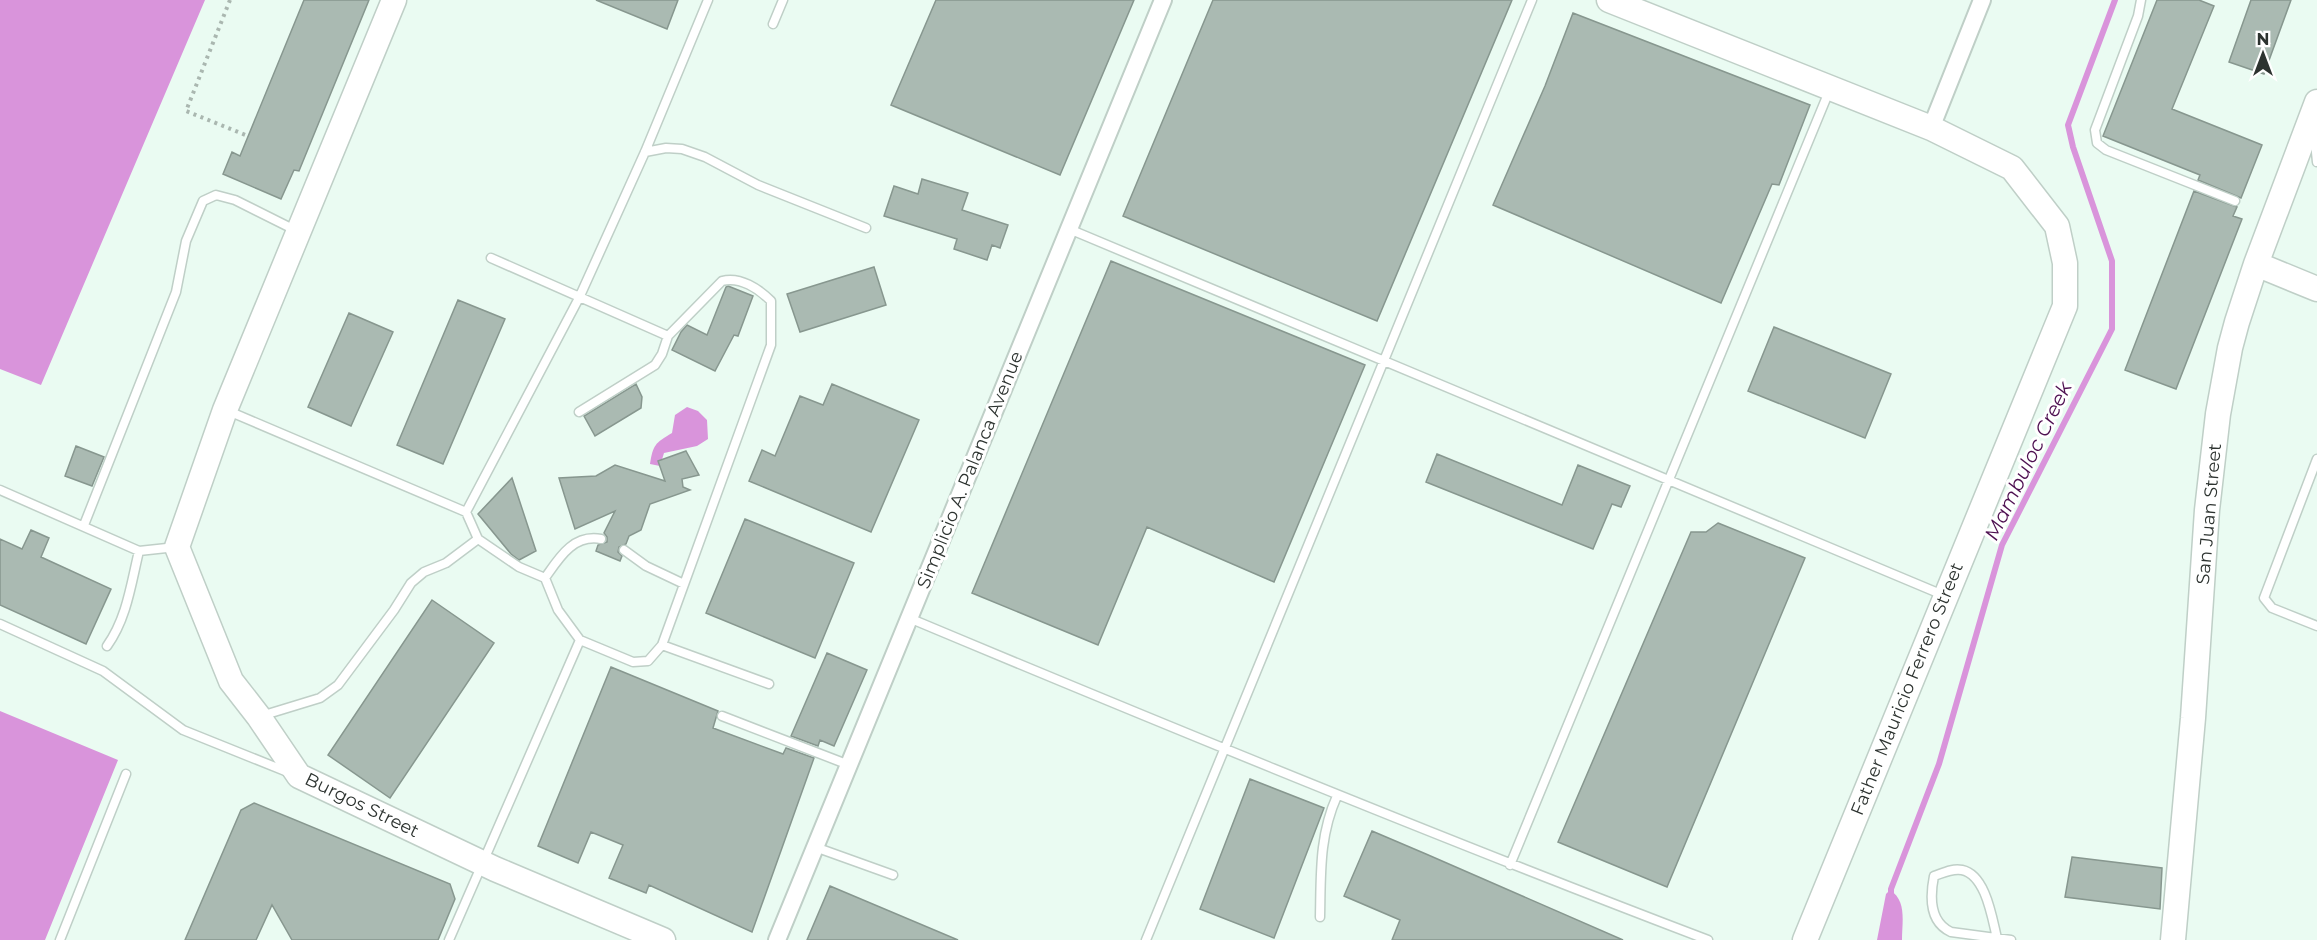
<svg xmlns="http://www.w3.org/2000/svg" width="2317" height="940" font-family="Montserrat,sans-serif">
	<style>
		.water { fill: #d994db }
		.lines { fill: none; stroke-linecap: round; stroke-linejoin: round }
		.stream { stroke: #d994db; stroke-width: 6 }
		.building { fill: #aabab2; stroke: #87978f; stroke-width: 1.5 }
		.lane-casing { stroke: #bfcfc7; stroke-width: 11 }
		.street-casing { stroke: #bfcfc7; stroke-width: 20 }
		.secondary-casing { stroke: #bfcfc7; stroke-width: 27 }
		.path { stroke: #aab7b0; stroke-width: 4; stroke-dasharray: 3 4.5; stroke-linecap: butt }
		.lane { stroke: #fff; stroke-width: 8 }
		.street { stroke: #fff; stroke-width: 16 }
		.secondary { stroke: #fff; stroke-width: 24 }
		.labels { text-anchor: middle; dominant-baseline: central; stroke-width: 6; stroke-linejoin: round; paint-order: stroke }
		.street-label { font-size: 18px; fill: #2d3330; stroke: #fff }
		.water-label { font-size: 20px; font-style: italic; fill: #4d0f50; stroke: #fff }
	</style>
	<rect width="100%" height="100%" fill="#eafbf2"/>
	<!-- water -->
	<path class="water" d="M0,0h205l-164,385 -41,-16z
		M687,407l11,4 9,9 1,19 -11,7 -33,7 -4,13 -10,-2c3,-19 5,-21 22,-31l3,-18z
		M0,711l118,49 -73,180h-45z
		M1890,890c17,11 12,31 12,50h-25l9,-46z"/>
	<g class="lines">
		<!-- stream -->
		<path class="stream" d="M1891,897v-8l48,-125 63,-219 110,-216v-68l-39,-114 -5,-22 47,-125"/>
	</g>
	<!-- building -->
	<path class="building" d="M304,0h65l-70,171 -5,-1 -13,29 -58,-25 9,-22 8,4z
		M596,0h82l-11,29z
		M936,0h198l-74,175 -169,-70z
		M1213,0h299l-135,321 -254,-105z
		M2157,0h42l15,6 -42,103 90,36 -21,53 -43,-18 2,-5 -97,-39z
		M2251,0h40l-27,74 -35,-12z
		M1573,13l237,92 -31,80 -7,-1 -51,119 -228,-98 52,-119z
		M922,179l46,14 -6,17 46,15 -8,23 -8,-3 -5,15 -33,-11 3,-10 -73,-23 10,-30 24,8z
		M2194,191l43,16 -4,9 9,3 -66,170 -51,-19z
		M1111,261l254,104 -91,217 -127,-55 -49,118 -126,-52z
		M874,267l12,38 -86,27 -13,-38z
		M728,286l25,10 -15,40 -4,-1 -19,36 -43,-21 9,-18 6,-7 20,10 19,-48z
		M458,300l47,19 -62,145 -46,-19z
		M349,313l44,19 -42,94 -43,-19z
		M1774,327l117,47 -26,64 -117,-47z
		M636,384l6,13 -1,11 -46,28 -11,-20z
		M832,384l87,36 -48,112 -122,-51 13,-31 13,6 25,-60 23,9z
		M76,446l28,11 -12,29 -27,-10z
		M686,451l13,24 -17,4 1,8 7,3 -40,14 -9,26 -12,6 -3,8 -7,3 -1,5 4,4 -2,5 -24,-10 2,-6 9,-3v-5l-3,-4 11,-22 -40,18 -16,-51 37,-2 19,-11 50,16 -7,-20z
		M1437,454l125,51 16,-40 52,21 -9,21 -9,-3 -19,45 -167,-67z
		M512,478l24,73 -17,9 -8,-6 -33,-40z
		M745,519l109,44 -39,95 -109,-45z
		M1718,523l87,35 -138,329 -109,-45 133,-310h15z
		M31,530l18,8 -8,19 70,32 -25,55 -86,-39v-66l22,10z
		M432,600l62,43 -104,155 -62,-43z
		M827,653l40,17 -33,76 -14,-6 -2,6 -27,-10z
		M611,667l107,44 -5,17 70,26 3,-6 28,10 -62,174 -103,-47 -3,8 -37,-15 14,-33 -32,-13 -13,31 -40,-17z
		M1250,779l74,29 -50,130 -74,-29z
		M254,803l196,81 5,15 -17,41h-146l-20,-35 -16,35h-71l56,-130z
		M1372,831l54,23 197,86h-231l8,-20 -56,-24z
		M2072,857l90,11 -2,41 -95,-12z
		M830,886l128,54h-151z"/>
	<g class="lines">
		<defs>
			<path id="lane" d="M2141,0l-3,16 -43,114 2,13 9,7 129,51
				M773,24l10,-24
				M2314,132l3,30
				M645,152l21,-4 16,1 23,8 53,28 108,43
				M1069,229l874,366
				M491,258l177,78 -6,18 -7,11 -76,47
				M226,410l240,102
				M2317,459l-53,139 8,10 45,18
				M0,490l139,61 37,-4
				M84,525l92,-233 10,-51 17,-40 13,-6 19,5 62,31
				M624,550l22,16 38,18
				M545,578c14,-20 28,-44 56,-39
				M909,618c265,111 531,220 799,322
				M0,624l103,47 80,59 107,43
				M580,640l-22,-30 -13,-32 -26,-11 -41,-28 -12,-27 113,-214 66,-146 63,-152
				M662,645l109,-300v-44c-12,-12 -31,-25 -49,-20l-54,55
				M107,646c20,-28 24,-62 32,-95
				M261,716l59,-18 18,-13 56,-75 17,-27 13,-11 22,-9 32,-24
				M722,716l127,49
				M815,847l78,28
				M1510,865l320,-776
				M1320,917c1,-43 -1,-81 17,-121
				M1997,938c-5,-20 -11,-63 -35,-68 -10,-2 -19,3 -28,6 -4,20 -5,46 17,56l60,8
				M60,940l66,-166
				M449,940l131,-300 53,22 15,-1 14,-16 107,39
				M1146,940l386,-940"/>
			<path id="street" d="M1931,128l51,-128
				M777,940l386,-940"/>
			<path id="secondary" d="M394,0l-169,410 -48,137 54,134 28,36 40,59 196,93 168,71
				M1609,0l322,128 81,40 45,58 8,37v43l-260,634
				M2256,264l61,25
				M2173,940l20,-222 14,-208 11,-96 12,-66 7,-26 19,-58 61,-162"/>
		</defs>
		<!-- lane casing -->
		<use href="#lane" class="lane-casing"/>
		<!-- street casing -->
		<use href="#street" class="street-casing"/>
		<!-- secondary casing -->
		<use href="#secondary" class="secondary-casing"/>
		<!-- path -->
		<path class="path" d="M230,0l-44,111 62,25"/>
		<!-- lane -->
		<use href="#lane" class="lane"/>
		<!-- street -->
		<use href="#street" class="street"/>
		<!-- secondary -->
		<use href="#secondary" class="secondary"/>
	</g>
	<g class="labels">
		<!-- street labels -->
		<g class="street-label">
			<text transform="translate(970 470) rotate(-68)">Simplicio A. Palanca Avenue</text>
			<text transform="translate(2209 514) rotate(-85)">San Juan Street</text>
			<text transform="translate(1907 689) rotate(-68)">Father Mauricio Ferrero Street</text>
			<text transform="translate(362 805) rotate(26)">Burgos Street</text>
		</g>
		<!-- water labels -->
		<g class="water-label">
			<text transform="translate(2028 461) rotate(-64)">Mambuloc Creek</text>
		</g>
	</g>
	<!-- north arrow -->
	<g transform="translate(2263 54)" stroke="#ffffff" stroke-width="4.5" paint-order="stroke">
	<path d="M0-4.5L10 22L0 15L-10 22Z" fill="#2d3330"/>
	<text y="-9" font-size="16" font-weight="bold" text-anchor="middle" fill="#2d3330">N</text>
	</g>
</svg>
